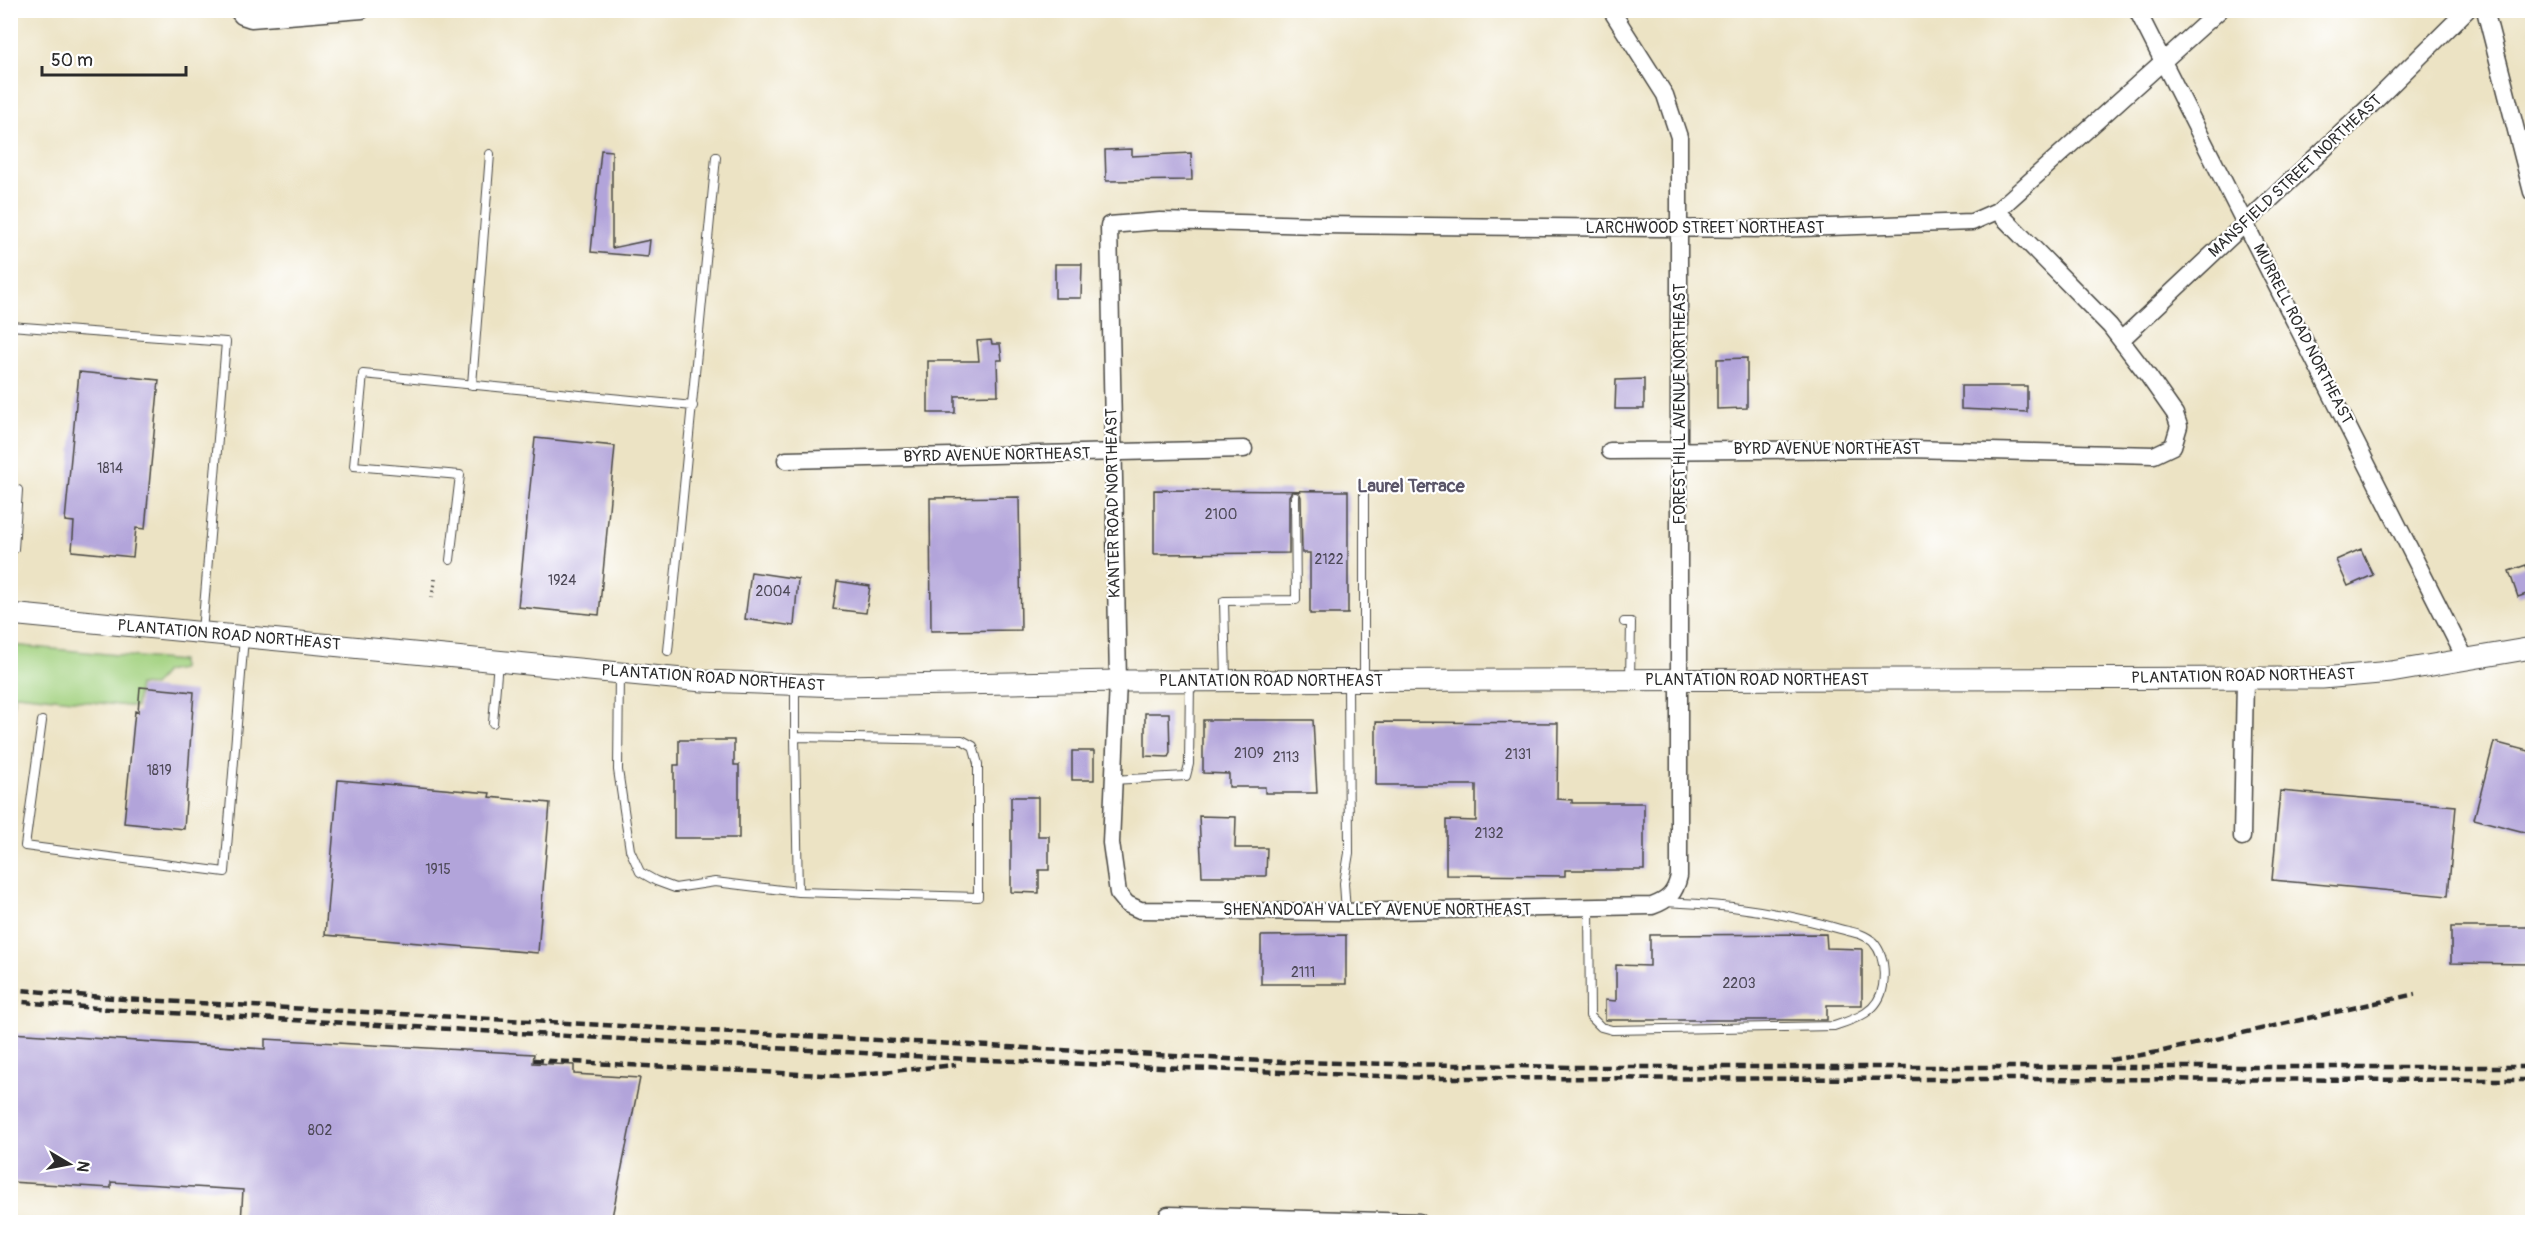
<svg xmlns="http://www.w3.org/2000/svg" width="2543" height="1233" font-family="Pangolin,sans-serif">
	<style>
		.green { fill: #a2d17f; stroke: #667e55; stroke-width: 1.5 }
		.building { fill: #b2a4da }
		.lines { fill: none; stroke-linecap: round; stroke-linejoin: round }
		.service-casing { stroke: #484742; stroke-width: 10 }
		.minor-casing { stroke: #484742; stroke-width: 19 }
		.tertiary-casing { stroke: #484742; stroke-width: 23 }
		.path { stroke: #484742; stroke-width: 4; stroke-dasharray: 1.5 4.5; stroke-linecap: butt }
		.service { stroke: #fff; stroke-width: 8 }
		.minor { stroke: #fff; stroke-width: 16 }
		.tertiary { stroke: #fff; stroke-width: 21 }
		.rail { stroke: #2b2b2b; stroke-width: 4.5; stroke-dasharray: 9 4.5; stroke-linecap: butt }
		.labels { text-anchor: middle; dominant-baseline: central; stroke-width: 4.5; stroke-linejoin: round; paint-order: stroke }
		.number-label { font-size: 14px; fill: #4d4957 }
		.street-label { font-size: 16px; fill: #2b2b2b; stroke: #fff }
		.neighbourhood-label { font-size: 18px; font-weight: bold; fill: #5a5568; stroke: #fff }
	</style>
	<rect width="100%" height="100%" fill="#fff"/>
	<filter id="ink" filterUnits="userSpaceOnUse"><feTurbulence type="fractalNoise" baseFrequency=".0167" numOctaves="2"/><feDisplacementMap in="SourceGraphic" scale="12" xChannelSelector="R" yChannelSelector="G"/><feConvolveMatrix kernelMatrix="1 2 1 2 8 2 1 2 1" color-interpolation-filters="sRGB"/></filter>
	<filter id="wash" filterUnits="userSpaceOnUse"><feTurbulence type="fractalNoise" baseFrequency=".008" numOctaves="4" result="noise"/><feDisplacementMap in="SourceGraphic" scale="24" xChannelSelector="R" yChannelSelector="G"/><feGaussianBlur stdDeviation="1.35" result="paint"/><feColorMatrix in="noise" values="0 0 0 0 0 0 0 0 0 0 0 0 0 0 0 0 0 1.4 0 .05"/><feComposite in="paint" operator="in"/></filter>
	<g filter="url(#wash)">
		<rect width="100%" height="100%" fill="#ece3c4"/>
		<!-- green -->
		<path class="green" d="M11,645l170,16v8l-16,3 -12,14 -14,-1 -3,22 -119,-13 -3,3 -3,29z"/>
		<g id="blocks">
			<!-- building -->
			<path class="building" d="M1132,149v7l59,-3 1,27 -86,1 -1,-31z
				M601,150l11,1v97l38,-8 -2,17 -57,-5z
				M1055,264h27l-1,34h-26z
				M991,340l1,4h8l2,16h-5l1,35 -43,1v17h-27v-52h51l-2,-20z
				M1747,358v50l-30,1v-50z
				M79,372l80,8 -14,149 -9,-1 -3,29 -61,-6 2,-29 -9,-1z
				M1644,379v30h-29l1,-29z
				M1961,386h66v26l-66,-3z
				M535,438l80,8 -16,169 -81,-8z
				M1154,490l194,1v123h-38v-61h-8l-1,-56 -2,-5 -7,-1 -3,5v57l-135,1z
				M1019,497l2,133 -90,1 -1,-133z
				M2361,549l12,26 -25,11 -12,-26z
				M2526,565l1,3 5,-2v26l-14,5 -9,-26z
				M751,572l47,7 -4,47 -49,-7z
				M837,581l33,5 -4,27 -33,-4z
				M140,687l54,5 -10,137 -60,-6 11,-112 3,1z
				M1145,713h24l1,40 -2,4 -23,-1z
				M1203,720h110l4,73h-52v-6h-36v-13l-26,-1z
				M1376,722l182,1 -1,76 15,1v3h72v67h-79v6l-119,-1v-55l30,1v-36h-100z
				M679,740h55v25h5v73h-65v-73h5z
				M2494,742l38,10v82l-58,-15z
				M1072,751h22v29h-22z
				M338,780l152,13 -1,4 61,6 -12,150 -213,-18z
				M2280,791l176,15 -8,90 -176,-16z
				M1011,797h27v39h11v34h-10v23l-28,-1z
				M1199,816l37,1 -1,31h32l-1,28h-64z
				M2451,927h81v37l-81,-1z
				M1826,934l1,14 35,1v56h-35v15h-222v-20l11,1v-36l34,1v-31z
				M1346,935v49h-85v-48z
				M10,1033l255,16v-10l269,15 -1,9 41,2v9l66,4 -29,144h-370l2,-32 -132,-8v6l-101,-6z"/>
		</g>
	</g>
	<g filter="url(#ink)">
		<use href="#blocks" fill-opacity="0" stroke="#484742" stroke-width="1.5"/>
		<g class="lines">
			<defs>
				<path id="service" d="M10,326l216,16 -24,290
					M472,385l18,-231
					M10,489l8,1 -4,59
					M1364,495v185
					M450,560l10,-85 -106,-9 9,-92 330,32
					M1624,622h7l-1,58
					M668,651l48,-494
					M619,673l-1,97 12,80 10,22 16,9 19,7 40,-6 83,10
					M1226,680l-2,-79 72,-1 -1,-103
					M795,686v51l167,3 11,6 5,18v133l-180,-5 -3,-155
					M42,721l-17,125 200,26 19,-235
					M493,723l5,-62
					M1112,780l74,-4 3,-12 1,-84
					M1589,908l1,108 11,11 11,3 222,-4c22,-7 45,-14 49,-40 2,-15 1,-32 -10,-44 -9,-9 -22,-10 -33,-13 -58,-17 -115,-25 -176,-27
					M1346,912l-2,-29 5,-30 -1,-172"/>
				<path id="minor" d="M237,10l5,6 9,3 111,-9
					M1611,10l54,85 14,42v739c-4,17 -10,24 -27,30l-312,6 -200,-2 -13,-6 -9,-11 -7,-50 7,-162 -9,-456 51,-4 158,4 454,4 200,-7 25,-11 223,-201
					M2137,10l329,650
					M2485,10l47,182
					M2121,340l250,-235 96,-95
					M1610,451l298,-2 246,6 19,-9 6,-20 -4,-12 -26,-37 -39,-51 -113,-115
					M786,460l458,-11
					M2242,837l3,-158
					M1168,1215l251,7"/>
				<path id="tertiary" d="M10,614l693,67 138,5 277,-5 1204,-3 69,-6 141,-24"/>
			</defs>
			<!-- service casing -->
			<use href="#service" class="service-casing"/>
			<!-- minor casing -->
			<use href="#minor" class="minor-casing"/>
			<!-- tertiary casing -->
			<use href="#tertiary" class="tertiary-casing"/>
			<!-- path -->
			<path class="path" d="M432,598l3,-19"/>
			<!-- service -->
			<use href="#service" class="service"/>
			<!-- minor -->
			<use href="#minor" class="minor"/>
			<!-- tertiary -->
			<use href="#tertiary" class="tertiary"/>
			<!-- rail -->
			<path class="rail" d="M10,989l114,10 1159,63 290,5h959
				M10,1001l111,9 844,49 462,19 1105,2
				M534,1060l305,16 117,-11
				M2110,1060l49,-8 256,-58"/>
		</g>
	</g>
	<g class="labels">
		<!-- number labels -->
		<g class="number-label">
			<text x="110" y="468">1814</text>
			<text x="1221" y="514">2100</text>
			<text x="1329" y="559">2122</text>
			<text x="562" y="580">1924</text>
			<text x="773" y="591">2004</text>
			<text x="1249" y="753">2109</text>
			<text x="1518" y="754">2131</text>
			<text x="1286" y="757">2113</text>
			<text x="159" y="770">1819</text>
			<text x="1489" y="833">2132</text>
			<text x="438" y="869">1915</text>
			<text x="1303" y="972">2111</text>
			<text x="1739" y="983">2203</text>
			<text x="320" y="1130">802</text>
		</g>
		<!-- street labels -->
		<g class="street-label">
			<text transform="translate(2295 176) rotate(-43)">MANSFIELD STREET NORTHEAST</text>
			<text x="1705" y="228">LARCHWOOD STREET NORTHEAST</text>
			<text transform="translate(2303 334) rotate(63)">MURRELL ROAD NORTHEAST</text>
			<text transform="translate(1680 404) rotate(-90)">FOREST HILL AVENUE NORTHEAST</text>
			<text x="1827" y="449">BYRD AVENUE NORTHEAST</text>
			<text transform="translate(997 455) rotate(-1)">BYRD AVENUE NORTHEAST</text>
			<text transform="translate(1113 503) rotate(-91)">KANTER ROAD NORTHEAST</text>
			<text transform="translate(229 635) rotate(5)">PLANTATION ROAD NORTHEAST</text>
			<text transform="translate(2243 676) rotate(-1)">PLANTATION ROAD NORTHEAST</text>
			<text transform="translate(713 678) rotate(4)">PLANTATION ROAD NORTHEAST</text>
			<text x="1757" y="680">PLANTATION ROAD NORTHEAST</text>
			<text x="1271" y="681">PLANTATION ROAD NORTHEAST</text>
			<text x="1377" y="910">SHENANDOAH VALLEY AVENUE NORTHEAST</text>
		</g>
		<!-- neighbourhood labels -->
		<g class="neighbourhood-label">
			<text x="1411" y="486">Laurel Terrace</text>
		</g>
	</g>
	<!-- margin -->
	<rect width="2543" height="1233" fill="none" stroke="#fff" stroke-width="36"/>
	<!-- north arrow -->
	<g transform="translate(69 1164) rotate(100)" stroke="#ffffff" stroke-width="4.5" paint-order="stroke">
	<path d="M0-4.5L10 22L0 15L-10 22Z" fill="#2b2b2b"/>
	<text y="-9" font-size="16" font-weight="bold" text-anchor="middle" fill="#2b2b2b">N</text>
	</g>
	<!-- scale -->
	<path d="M42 66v9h144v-9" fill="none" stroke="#2b2b2b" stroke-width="3"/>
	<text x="51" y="66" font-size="18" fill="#2b2b2b" stroke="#ffffff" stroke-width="4.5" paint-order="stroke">50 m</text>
</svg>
